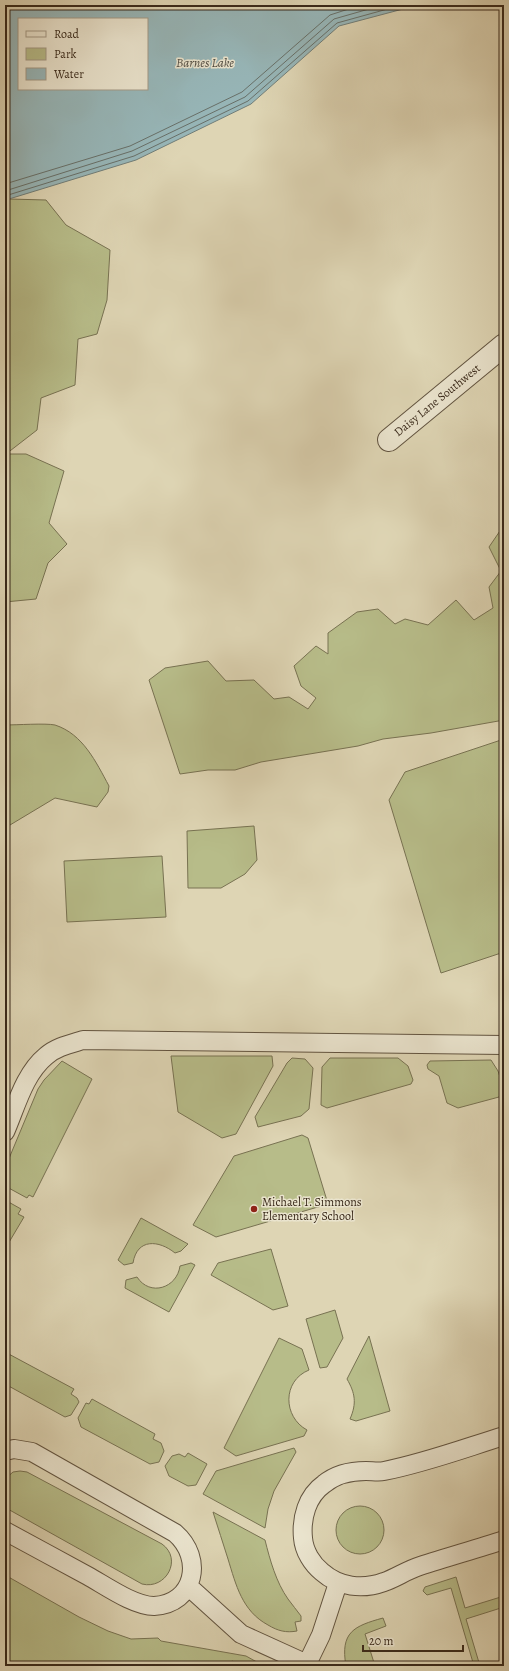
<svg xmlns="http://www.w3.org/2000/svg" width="509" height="1671" font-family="Alegreya,serif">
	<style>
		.green { fill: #b7bc89; stroke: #787252 }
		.water { fill: #97b6b8; stroke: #717e79; fill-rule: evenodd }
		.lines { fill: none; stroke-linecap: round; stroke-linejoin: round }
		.shore { stroke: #687069; stroke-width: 1 }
		.service-casing { stroke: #625440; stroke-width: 20 }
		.minor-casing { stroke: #625440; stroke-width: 24 }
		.service { stroke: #eae4ce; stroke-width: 18 }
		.minor { stroke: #eae4ce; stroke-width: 22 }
		.poi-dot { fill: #8f2418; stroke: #eae4ce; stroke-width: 1.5 }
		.labels { text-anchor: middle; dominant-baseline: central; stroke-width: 3; stroke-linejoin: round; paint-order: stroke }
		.street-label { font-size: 12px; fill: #39291a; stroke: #eae4ce }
		.poi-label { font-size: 12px; fill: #39291a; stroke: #eae4ce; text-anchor: start }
		.water-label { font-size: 13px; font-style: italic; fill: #504c42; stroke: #eae4ce }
	</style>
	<rect width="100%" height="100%" fill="#ded5b4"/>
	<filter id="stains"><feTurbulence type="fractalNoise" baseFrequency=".005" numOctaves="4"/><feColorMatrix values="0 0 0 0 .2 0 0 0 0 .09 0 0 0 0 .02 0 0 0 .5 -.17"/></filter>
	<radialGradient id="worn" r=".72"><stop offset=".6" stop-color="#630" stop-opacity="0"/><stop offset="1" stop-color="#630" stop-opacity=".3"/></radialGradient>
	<!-- green -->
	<path class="green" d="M9,199l37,1 20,25 44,25 -3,50 -10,34 -19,5 -3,46 -34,13 -4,32 -31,24h20l38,17 -15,52 18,21 -19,19 -12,36 -31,3v-401z
		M504,525v195l-73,13 -48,6 -25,7 -97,16 -26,8h-27l-28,4 -31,-94 16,-12 43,-7 18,20 28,-1 20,19 15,-2 19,12 8,-11 -15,-12 -7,-20 22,-20 12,8v-21l29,-21 21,-3 17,15 10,-5 23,6 28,-25 18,20 19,-12 -4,-21 12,-16 -12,-24z
		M5,725c11,0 41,-2 50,0 28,9 41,37 54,61l-1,6 -11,15 -42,-9 -50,30z
		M504,739v213l-63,21 -52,-173 16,-28z
		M254,826l3,34 -12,14 -24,14h-33l-1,-57z
		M162,856l4,61 -99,5 -3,-61z
		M171,1056h101l1,10 -37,68 -14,4 -44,-26z
		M292,1058l13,1 8,9 -4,41 -8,7 -43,11 -3,-10 32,-54z
		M330,1058h68l10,8 5,14 -2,4 -84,24 -6,-3 1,-38z
		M491,1060l7,11 6,18 -5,8 -41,11 -11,-5 -8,-27 -11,-7 -1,-4 3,-4z
		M62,1061l30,18 -59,118 -4,-2 -2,3 -22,-12v-18l33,-79 6,-9z
		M302,1135l6,3 20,66 -112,33 -23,-12 41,-69z
		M5,1200l16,9 -3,5 6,3 -19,32z
		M141,1218l47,26 -7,7 -6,2c-16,-13 -38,-15 -42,10l-9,2 -6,-5z
		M271,1249l17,57 -15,4 -62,-35 7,-12z
		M191,1263l4,2 -26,47 -44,-24 1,-8 11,-3c13,20 40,11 43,-11z
		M335,1310l8,28 -16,29 -7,1 -14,-49z
		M369,1336l21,75 -34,10 -6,-2c7,-16 5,-26 -3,-40z
		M279,1338l23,11 7,21c-27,11 -26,47 -2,60l-3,6 -68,20 -12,-8z
		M5,1352l69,37 -3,5 6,4 2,4 -8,13 -6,2 -60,-33z
		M92,1399l63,35 -2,5 8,4 3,8 -5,11 -9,2 -69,-37 -3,-9 8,-15 3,1z
		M294,1448l2,4 -22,39 -6,18 -3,19 -62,-34 13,-23z
		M188,1453l19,11 -11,21 -8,1 -19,-10 -4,-10 7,-10 7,-2 6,3z
		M20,1471l7,1 135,72c21,15 4,46 -20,40l-136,-76 -1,-29 8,-7z
		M336 1530a24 24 0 1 1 48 0a24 24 0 1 1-48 0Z
		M213,1512l52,28c5,20 11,42 23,59 4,6 9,11 13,17v5l-6,1 2,9c-11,2 -19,0 -29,-6 -26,-14 -32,-40 -40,-66 -5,-16 -10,-31 -15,-47z
		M5,1575l74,42 29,14 23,8 27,-1 3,3 85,15 18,10h-29l-2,-5 -18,5h-210z
		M456,1577l9,31 39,-12v11l-38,12 14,47h-6l-23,-78 -24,7 -4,-4 2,-4z
		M383,1618l3,8 -21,8 10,32h-29c-6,-34 8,-40 37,-48z"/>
	<!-- water -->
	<path class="water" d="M5,5h413l-79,21 -88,78 -115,56 -127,39 -4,2zM19,19h128v70h-128z"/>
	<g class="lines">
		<!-- shore -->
		<path class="shore" d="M5,184l125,-38 112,-54 88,-77 31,-10
			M5,191l127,-40 113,-54 89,-78 49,-14
			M5,196l129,-40 114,-55 89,-78 65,-18"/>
		<defs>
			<path id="service" d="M5,1132c11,-25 19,-58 41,-76 10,-9 24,-12 37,-16l421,5
				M504,1436c-39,12 -79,27 -120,35 -5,1 -12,0 -18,0 -15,0 -30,3 -42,13 -17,12 -23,34 -21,54 1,13 9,26 19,34 17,15 40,18 62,10 12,-4 23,-12 36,-16 28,-9 56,-17 84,-26
				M5,1451l9,-2 18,3 143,81c29,25 20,71 -21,73 -20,0 -48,-20 -66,-30 -28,-15 -55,-30 -83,-45
				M188,1586l53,48 66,30
				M307,1666v-2l14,-29 17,-52"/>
			<path id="minor" d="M389,440l115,-95"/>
		</defs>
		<!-- service casing -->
		<use href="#service" class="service-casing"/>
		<!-- minor casing -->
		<use href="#minor" class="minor-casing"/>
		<!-- service -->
		<use href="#service" class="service"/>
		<!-- minor -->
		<use href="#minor" class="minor"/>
	</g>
	<!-- markers -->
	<circle class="poi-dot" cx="254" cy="1209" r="4"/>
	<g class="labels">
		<!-- street labels -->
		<g class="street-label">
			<text transform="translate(437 400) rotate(-39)">Daisy Lane Southwest</text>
		</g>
		<!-- poi labels -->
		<g class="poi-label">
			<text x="262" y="1202">Michael T. Simmons<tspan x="262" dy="14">Elementary School</tspan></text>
		</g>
		<!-- water labels -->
		<g class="water-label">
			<text x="205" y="62">Barnes Lake</text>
		</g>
	</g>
	<!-- margin -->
	<rect width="509" height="1671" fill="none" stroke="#ded5b4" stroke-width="20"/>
	<rect x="6" y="6" width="497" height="1659" fill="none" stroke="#39291a" stroke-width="2"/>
	<rect x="10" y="10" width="489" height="1651" fill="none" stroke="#39291a"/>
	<!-- legend -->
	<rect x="18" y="18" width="130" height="72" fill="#eae4ce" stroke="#a39986"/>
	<rect x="26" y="31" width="20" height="6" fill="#eae4ce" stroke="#a39986"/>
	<text x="54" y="38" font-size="12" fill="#39291a">Road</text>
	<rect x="26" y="48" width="20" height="12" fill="#b7bc89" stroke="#a39986"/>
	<text x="54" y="58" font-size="12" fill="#39291a">Park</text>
	<rect x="26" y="68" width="20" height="12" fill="#97b6b8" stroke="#a39986"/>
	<text x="54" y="78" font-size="12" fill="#39291a">Water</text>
	<!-- scale -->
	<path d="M363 1645v6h100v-6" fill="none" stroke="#39291a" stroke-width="2"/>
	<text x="369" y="1645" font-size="12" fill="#39291a" stroke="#eae4ce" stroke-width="3" paint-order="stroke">20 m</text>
	<rect width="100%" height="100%" filter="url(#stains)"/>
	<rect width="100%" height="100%" fill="url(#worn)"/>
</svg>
